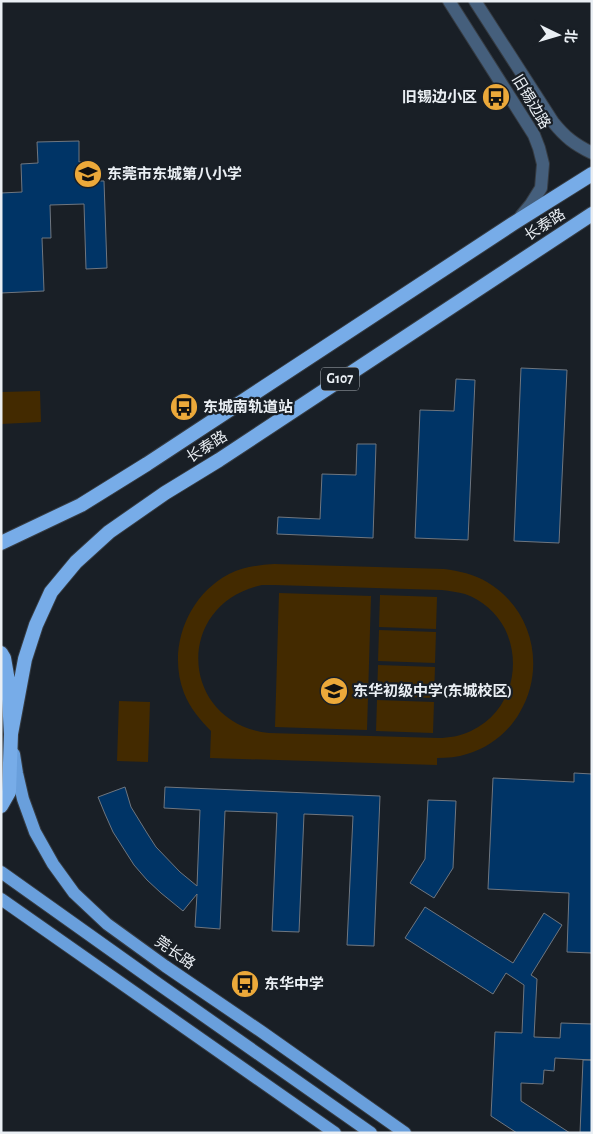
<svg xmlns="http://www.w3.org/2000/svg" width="593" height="1134" font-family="'Alegreya Sans','Noto Sans SC',sans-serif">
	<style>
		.pitch { fill: #432a00; fill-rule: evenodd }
		.building { fill: #003466; stroke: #6f767f }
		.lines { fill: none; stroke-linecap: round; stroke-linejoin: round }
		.tertiary-casing { stroke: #363c43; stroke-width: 14 }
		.primary-casing { stroke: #363c43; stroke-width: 14 }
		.trunk-casing { stroke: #363c43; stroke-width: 16 }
		.tertiary { stroke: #455f7c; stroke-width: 12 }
		.primary { stroke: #699fdc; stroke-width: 12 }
		.trunk { stroke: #77ace8; stroke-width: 14 }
		.labels { text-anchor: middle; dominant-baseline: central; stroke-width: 4.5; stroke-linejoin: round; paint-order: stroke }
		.shield { fill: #191f26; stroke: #abb1b6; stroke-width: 1 }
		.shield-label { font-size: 14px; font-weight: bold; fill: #eaeff4 }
		.poi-label { font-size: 15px; font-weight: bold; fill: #eaeff4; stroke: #191f26; text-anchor: start }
		.street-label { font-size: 15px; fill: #eaeff4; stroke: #191f26 }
	</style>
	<rect width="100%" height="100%" fill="#191f26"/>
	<!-- pitch -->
	<path class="pitch" d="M40,391l1,31 -40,2v-32z
		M274,564l170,5c15,2 30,5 43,13 46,27 59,86 33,130 -11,20 -31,36 -53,42 -9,3 -20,4 -30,4v7l-227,-7 1,-27c-11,-11 -21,-23 -27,-38 -17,-44 3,-97 45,-119 14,-7 29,-9 45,-10zM262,585h12l168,5c8,1 16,2 23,4 17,6 32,19 40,35 18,37 5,84 -34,102 -11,5 -22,7 -33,7l-169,-5c-90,-10 -96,-129 -7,-148z
		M279,593l92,3 -4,134 -92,-3z
		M380,595l57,2 -1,32 -57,-2z
		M379,630l57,2 -1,31 -57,-2z
		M378,665l57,2 -1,31 -57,-2z
		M377,700l57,2 -1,31 -57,-2z
		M119,701l31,1 -2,60 -31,-1z"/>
	<!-- building -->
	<path class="building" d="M79,141v21h16l1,19h8l3,87 -21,1 -2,-65 -34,1 1,33h-9l2,53 -43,2v-100l21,-1 -1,-28 17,-1 -1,-21z
		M521,368l46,2 -8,173 -45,-2z
		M456,379l19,1 -7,160 -53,-2 5,-128 34,1z
		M357,444h19l-3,94 -96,-4 1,-17 42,2 2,-45 34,1z
		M574,773l18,1v179l-25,-1 2,-59 -81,-4 5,-111 81,4z
		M125,787l6,20 16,26 9,14 24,25 17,14 3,-76 -36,-2 1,-21 215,9 -6,150 -27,-1 6,-129 -49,-2 -5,118 -27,-1 5,-118 -52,-2 -5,118 -25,-2 2,-33 -14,17 -22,-18 -14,-13 -13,-15 -21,-33 -8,-18 -7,-17z
		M428,800l28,1 -3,67 -19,30 -24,-15 15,-24z
		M425,907l88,56 31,-50 18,12 -31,50 6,4 -3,58 26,1 1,-15 31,1v36l-37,-2 -1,13 -10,-1 -1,14 -22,-1v18l49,32h-53l-26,-17 4,-84 27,1 2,-48 -18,-12 -13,21 -88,-56z
		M583,1060h9v73h-12z"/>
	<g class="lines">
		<defs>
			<path id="tertiary" d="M449,1l85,134 5,13 4,16 -2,24 -10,16 -10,12
				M475,1l78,121c12,15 21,22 39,31"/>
			<path id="primary" d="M14,754l3,19 6,26 12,33 18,32 21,29 33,31 58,42 97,66 143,101
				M1,872l156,111 214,150
				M1,899l334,234"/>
			<path id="trunk" d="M1,543l80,-38 66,-41 367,-241 78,-49
				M1,653l3,5 4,23 3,53 -2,58 -8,14
				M11,734l14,-75 11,-34 15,-33 25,-30 33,-30 56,-39 54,-33 373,-246"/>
		</defs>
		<!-- tertiary casing -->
		<use href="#tertiary" class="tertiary-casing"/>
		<!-- primary casing -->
		<use href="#primary" class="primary-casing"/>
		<!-- trunk casing -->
		<use href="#trunk" class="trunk-casing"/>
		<!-- tertiary -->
		<use href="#tertiary" class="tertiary"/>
		<!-- primary -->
		<use href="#primary" class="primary"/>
		<!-- trunk -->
		<use href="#trunk" class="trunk"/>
	</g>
	<!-- icons -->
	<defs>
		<symbol id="bus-disc" viewBox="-11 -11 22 22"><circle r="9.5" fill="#eca93a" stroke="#191f26"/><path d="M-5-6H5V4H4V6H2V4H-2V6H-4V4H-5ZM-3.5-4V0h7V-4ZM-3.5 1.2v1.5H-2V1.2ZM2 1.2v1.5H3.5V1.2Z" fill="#111"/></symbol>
		<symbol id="school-disc" viewBox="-11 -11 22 22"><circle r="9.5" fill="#eca93a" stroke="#191f26"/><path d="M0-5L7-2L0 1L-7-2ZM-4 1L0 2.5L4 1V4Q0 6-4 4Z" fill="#111"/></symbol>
	</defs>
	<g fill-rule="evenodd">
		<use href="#bus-disc" x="480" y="81" width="32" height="32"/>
		<use href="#school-disc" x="72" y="158" width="32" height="32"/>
		<use href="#bus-disc" x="168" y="391" width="32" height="32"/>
		<use href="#school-disc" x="318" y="675" width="32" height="32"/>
		<use href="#bus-disc" x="229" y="968" width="32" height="32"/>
	</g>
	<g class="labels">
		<!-- shield labels -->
		<rect class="shield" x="321" y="367.5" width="38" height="23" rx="4"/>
		<g class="shield-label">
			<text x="340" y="379">G107</text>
		</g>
		<!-- poi labels -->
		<g class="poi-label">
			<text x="477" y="97" text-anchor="end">旧锡边小区</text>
			<text x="107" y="174">东莞市东城第八小学</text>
			<text x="203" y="407">东城南轨道站</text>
			<text x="353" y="691">东华初级中学(东城校区)</text>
			<text x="264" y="984">东华中学</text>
		</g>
		<!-- street labels -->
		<g class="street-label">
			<text transform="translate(531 102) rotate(59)">旧锡边路</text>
			<text transform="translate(545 225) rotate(-33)">长泰路</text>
			<text transform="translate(207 447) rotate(-33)">长泰路</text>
			<text transform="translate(175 953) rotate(35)">莞长路</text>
		</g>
	</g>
	<!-- border -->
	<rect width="593" height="1134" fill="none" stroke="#eaeff4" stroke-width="5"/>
	<!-- north arrow -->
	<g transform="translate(558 35) rotate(95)" stroke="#191f26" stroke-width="4" paint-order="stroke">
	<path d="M0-4L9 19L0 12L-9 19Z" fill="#eaeff4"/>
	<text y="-8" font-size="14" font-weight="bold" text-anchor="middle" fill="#eaeff4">北</text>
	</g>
</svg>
